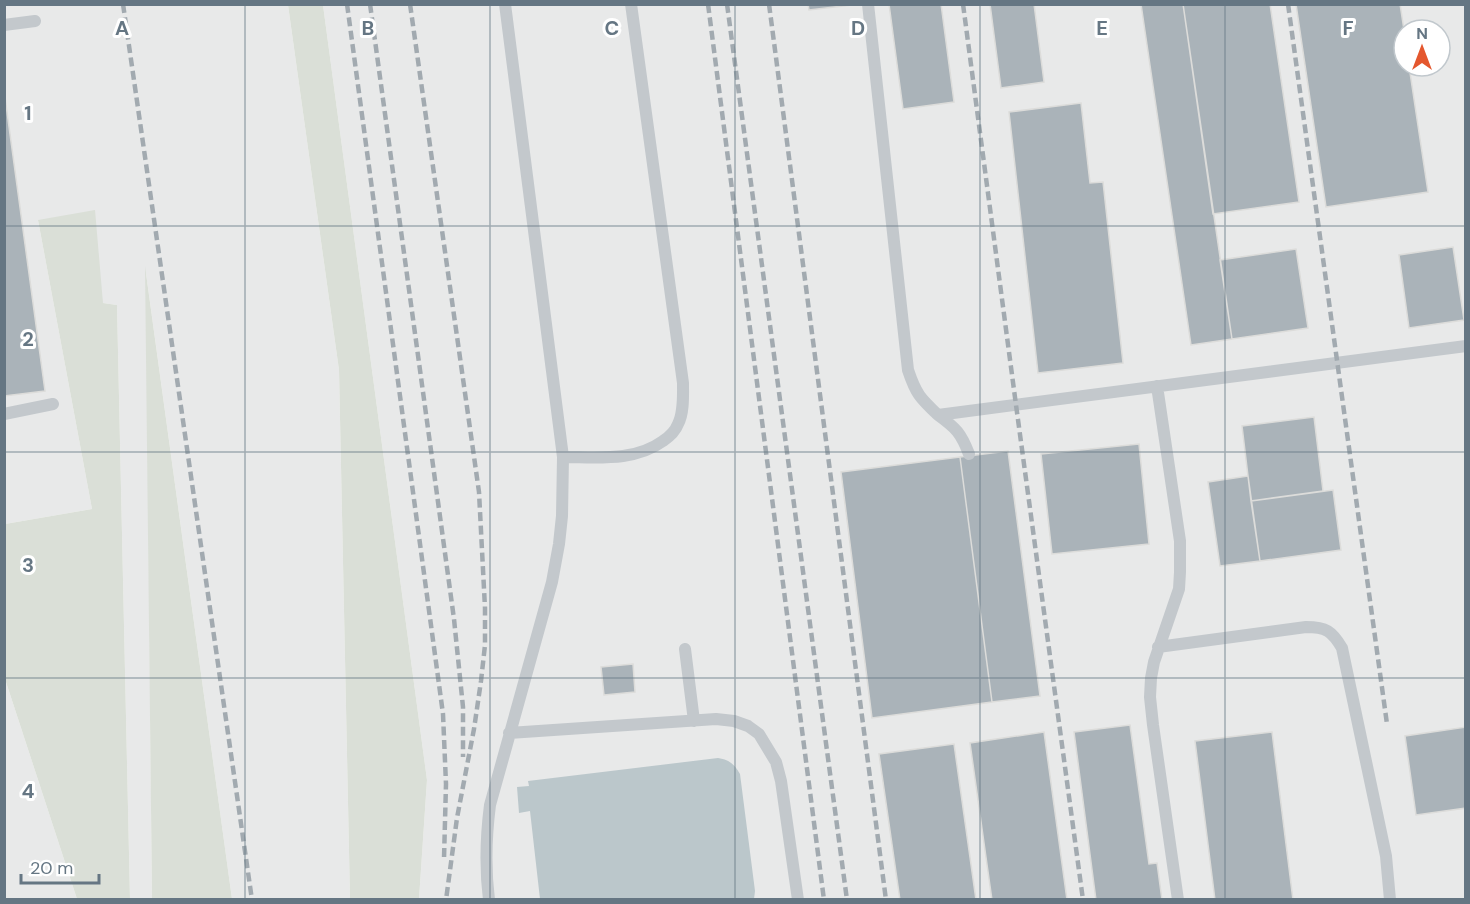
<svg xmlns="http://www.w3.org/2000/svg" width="1470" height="904" font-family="'DM Sans',sans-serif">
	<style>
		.built { fill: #e8e9e9; fill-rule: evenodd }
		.green { fill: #dadfd7 }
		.water { fill: #bbc7cb }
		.building { fill: #aab3b9; stroke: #dcdcda; stroke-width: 1.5 }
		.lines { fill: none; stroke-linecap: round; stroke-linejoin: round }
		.service { stroke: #c3c8cc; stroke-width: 12 }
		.rail { stroke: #a2aab0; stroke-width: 4.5; stroke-dasharray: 9 4.5; stroke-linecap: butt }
		.grid { fill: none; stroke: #657683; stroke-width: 1.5; stroke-opacity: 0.55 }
		.grid-label { font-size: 20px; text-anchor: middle; font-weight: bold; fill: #657683; stroke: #fff; stroke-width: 6; stroke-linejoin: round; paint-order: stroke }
	</style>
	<rect width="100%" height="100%" fill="#fafaf8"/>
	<!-- built -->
	<path class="built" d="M5,5h283l51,365 11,529h-118l-86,-626 6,626h-22l-13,-594 -14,-2 -65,-83 54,289 -87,15z
		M323,5h1142v894h-1046l8,-119zM1404,30h36v36h-36z
		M5,679l72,220h-72z"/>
	<!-- green -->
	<path class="green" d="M288,5h35l104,775 -8,119h-69l-11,-529z
		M95,210l8,93 14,2 13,594h-53l-72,-220v-155l87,-15 -54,-289z
		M145,266l87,633h-80z"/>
	<!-- water -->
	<path class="water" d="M718,758c12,2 16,6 22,16l15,117 -1,8h-214l-10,-88 -11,2 -2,-26 12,-1 -1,-5z"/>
	<!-- building -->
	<path class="building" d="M808,4h43v1l-42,5z
		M889,4h52l13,98 -51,7z
		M990,4h44l10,78 -43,6z
		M1141,4h42l49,335 -41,6z
		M1183,4h87l29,198 -86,12z
		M1296,4h104l4,26v36h5l19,126 -102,15z
		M4,90l41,301 -41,5z
		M1081,103l9,80 13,-1 20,181 -85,10 -29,-261z
		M1453,247l11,73 -55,8 -10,-73z
		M1296,249l12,79 -76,11 -12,-79z
		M1314,417l9,74 -72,10 -9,-75z
		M1139,444l10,100 -97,10 -11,-100z
		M1008,451l32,245 -48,6 -32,-245z
		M960,457l32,245 -120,16 -31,-246z
		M1248,476l12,85 -40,5 -12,-84z
		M1333,490l8,60 -81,11 -9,-60z
		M633,664l2,28 -31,3 -3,-28z
		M1130,725l19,139 8,-1 5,37h-66l-22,-168z
		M1466,727v81l-50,7 -11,-79z
		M1044,732l23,168h-75l-22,-157z
		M1272,732l21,168h-78l-20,-159z
		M954,744l22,156h-76l-21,-146z"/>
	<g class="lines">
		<!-- service -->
		<path class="service" d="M868,4l40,366c8,24 12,28 30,45l528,-69
			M4,25l31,-4
			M1157,386l23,155v31l-1,17 -25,73 -3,16 -1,19 3,28 25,175
			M4,414l49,-10
			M938,415c18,13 23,18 31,39
			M563,457c34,0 71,5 100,-16 6,-4 12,-9 15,-17 6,-11 5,-29 5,-41l-52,-379
			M1158,647l148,-20c20,0 26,4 36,21l44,208 4,44
			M685,649l9,72
			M509,733l207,-14 18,2 14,5 11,8 17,28 5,19 17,119
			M489,900c-4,-32 -3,-64 1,-95l62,-223 7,-38 3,-28 1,-59 -58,-453"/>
		<!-- rail -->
		<path class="rail" d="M123,4l129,896
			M347,4l96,710 3,70 -2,75
			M370,4l84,615 9,88v50
			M410,4l69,488 6,116v37l-4,36 -7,48 -17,89 -11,82
			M708,4l116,896
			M727,4l120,896
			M769,4l117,896
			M963,4l53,401 67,495
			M1288,4l99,720"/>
	</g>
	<!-- grid -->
	<path class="grid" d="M245,4v896M490,4v896M735,4v896M980,4v896M1225,4v896M4,226h1462M4,452h1462M4,678h1462"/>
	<g class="grid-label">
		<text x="122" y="35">A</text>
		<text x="368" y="35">B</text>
		<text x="612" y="35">C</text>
		<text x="858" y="35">D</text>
		<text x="1102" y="35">E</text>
		<text x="1348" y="35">F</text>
		<text x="28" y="120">1</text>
		<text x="28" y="346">2</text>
		<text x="28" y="572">3</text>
		<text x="28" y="798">4</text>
	</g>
	<!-- border -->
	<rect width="1470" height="904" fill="none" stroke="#657683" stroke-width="12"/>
	<!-- north arrow -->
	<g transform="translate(1422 48)"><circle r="28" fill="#ffffff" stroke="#c1c8cd" stroke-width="1.5"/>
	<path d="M0-4.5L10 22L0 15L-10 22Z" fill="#e4572e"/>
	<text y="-9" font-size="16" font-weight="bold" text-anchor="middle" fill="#657683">N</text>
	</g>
	<!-- scale -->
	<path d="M21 874v9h78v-9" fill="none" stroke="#657683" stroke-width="3"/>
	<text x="30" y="874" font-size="18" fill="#657683" stroke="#ffffff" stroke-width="4.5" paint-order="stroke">20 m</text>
</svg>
